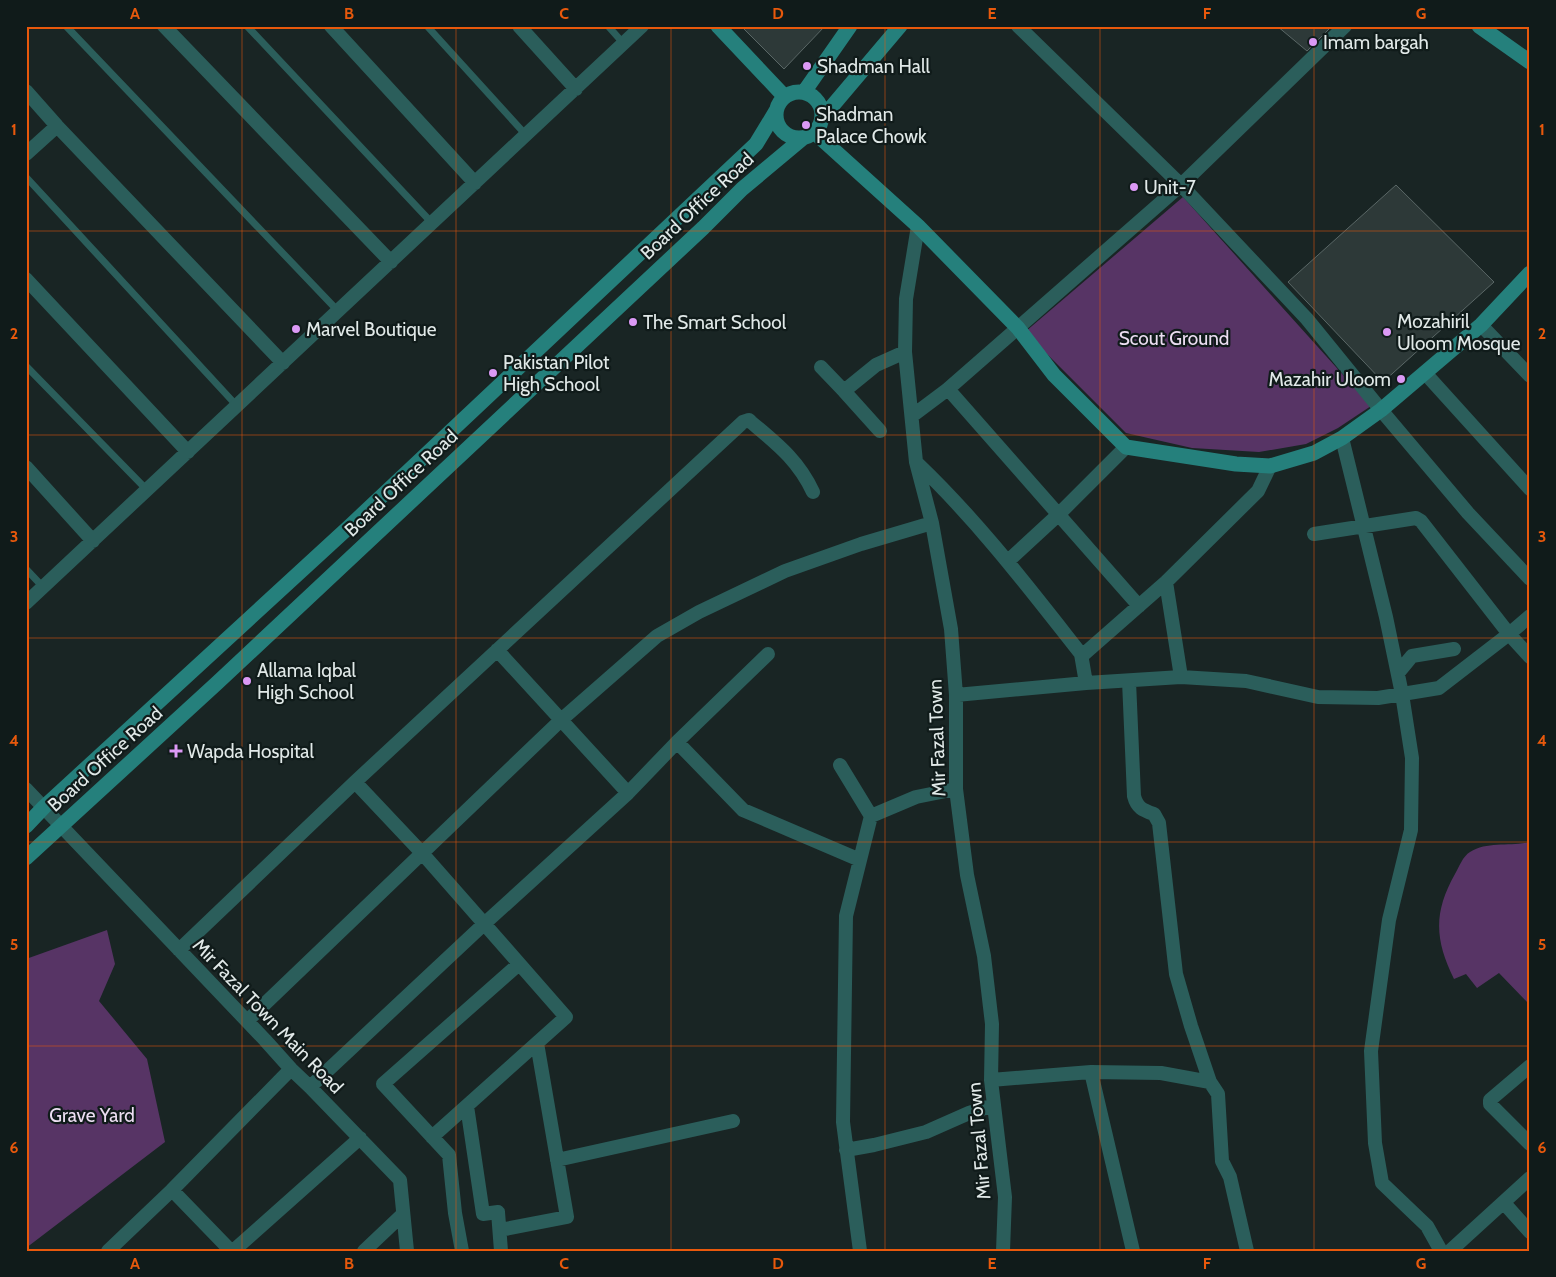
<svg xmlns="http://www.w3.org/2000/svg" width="1556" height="1277" font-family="Cabin,sans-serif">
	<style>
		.green { fill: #573465 }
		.building { fill: #2d3938; stroke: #5a6766 }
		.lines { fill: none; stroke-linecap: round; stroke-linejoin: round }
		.lane { stroke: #2b5e5b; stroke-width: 7 }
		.street { stroke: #2b5e5b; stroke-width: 14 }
		.secondary { stroke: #25807c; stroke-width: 15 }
		.grid { fill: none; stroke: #e8590c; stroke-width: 1; stroke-opacity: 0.55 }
		.poi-dot { fill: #db99f5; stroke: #101b1a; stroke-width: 2 }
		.labels { text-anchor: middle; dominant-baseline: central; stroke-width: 4.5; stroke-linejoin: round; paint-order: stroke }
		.poi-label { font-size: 19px; fill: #e1e9e8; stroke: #101b1a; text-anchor: start }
		.street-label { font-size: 19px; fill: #e1e9e8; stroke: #101b1a }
		.park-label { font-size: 19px; fill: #ecdef2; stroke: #101b1a }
		.neatline { fill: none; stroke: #e8590c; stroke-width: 2 }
		.grid-label { font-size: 16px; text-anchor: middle; font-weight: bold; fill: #e8590c }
	</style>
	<rect width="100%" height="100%" fill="#192524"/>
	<!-- green -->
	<path class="green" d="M1183,197l188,209 -33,22 -32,16 -47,8 -67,-4 -66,-15 -101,-101z
		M1530,842v159l-2,2 -29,-30 -22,15 -11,-14 -12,5c-19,-39 -21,-66 1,-105 4,-7 8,-18 15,-22 18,-11 40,-5 60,-10z
		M107,930l8,34 -16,37 48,58 18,83 -139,106v-289z"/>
	<!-- building -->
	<path class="building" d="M741,26h84l-41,43z
		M1277,26h55l-25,25z
		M1396,185l98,97 -111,100 -95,-100z"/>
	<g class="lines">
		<!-- lane -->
		<path class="lane" d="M66,26l272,285
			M247,26l185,197
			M427,26l99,109
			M608,26l16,18
			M26,177l211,229
			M26,366l121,124
			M26,569l17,18"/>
		<!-- street -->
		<path class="street" d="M164,26l227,236
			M331,26l144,157
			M519,26l57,63
			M1018,26l163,159 126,134 74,91 87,103 62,66
			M26,91l31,35 226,237
			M26,154l31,-28
			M918,226l-12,73 -1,53 11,110 16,61 19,106 5,66v94l11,86 17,81 8,68 -1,56 14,117 -2,54
			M26,279l162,173
			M1481,325l49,51
			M821,367l23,24
			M1425,373l105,116
			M948,389l191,217
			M912,416l36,-27 233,-204 164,-159
			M880,431l-36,-40 32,-26 29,-13
			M1342,438l44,179 16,77 10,64 -1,72 -22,90 -18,131 4,92 7,40 45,43 14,25
			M917,463c61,58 112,125 164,191h3l82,-72 92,-91 12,-25
			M26,467l67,74
			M1314,534l102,-16 5,3 88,113 21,23
			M1008,561l51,-47 67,-67
			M1166,582l15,95
			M26,603l616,-577
			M497,650l131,143 49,-51 66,68 117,50
			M1081,654l5,29
			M1398,673l14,-17 42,-7
			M956,695l130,-12 95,-6 65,4 72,16 60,1 61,-10 70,-54 21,-18
			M677,742l91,-88
			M840,765l31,51
			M355,782l67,71 144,164 -134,120
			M26,789l239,251 26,29 19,18 90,93 7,71
			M179,950l176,-168 388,-360 6,-2 2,2c26,22 47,38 62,70
			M247,1021l314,-301 96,-84 42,-24 86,-41 76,-27 71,-21
			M1530,1066l-40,34v4l40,40
			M1091,1072l42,179
			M991,1080l100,-8 70,1 49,9 -19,-56 -15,-52 -17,-151 -5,-9c-11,-4 -17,-6 -20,-18l-5,-115
			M1210,1082l8,12 4,67 8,16 17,74
			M310,1087l174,-163 144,-131
			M467,1106l16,108 15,-2 3,39
			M846,1150l28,-5 52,-13 43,-19 25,-8
			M557,1160l176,-39
			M172,1190l119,-121
			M1504,1203l26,29
			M500,1230l67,-13 -30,-174
			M108,1251l64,-61 59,61
			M233,1251l127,-113
			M364,1251l38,-36
			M462,1251l-7,-38 -6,-58 -66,-71 136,-120
			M860,1251l-17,-129 3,-206 25,-100 45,-19 40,-8
			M1450,1251l80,-73"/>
		<!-- secondary -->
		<path class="secondary" d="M718,26l66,70
			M1479,26l51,36
			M776 115a23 23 0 1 1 46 0a23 23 0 1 1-46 0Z
			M804,92l46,-66
			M823,117l77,-91
			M815,133l103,93 100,102 36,47 72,72 110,17 34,2 44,-13 28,-15 39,-28 100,-85 49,-52
			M26,826l18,-19 306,-281 406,-382 20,-33
			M26,858l191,-175 486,-455 39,-39 61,-51"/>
	</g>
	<!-- grid -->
	<path class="grid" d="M242,26v1225M456,26v1225M671,26v1225M885,26v1225M1100,26v1225M1314,26v1225M26,231h1504M26,435h1504M26,638h1504M26,842h1504M26,1046h1504"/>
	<!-- markers -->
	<g class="poi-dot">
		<circle cx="1313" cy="42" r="5"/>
		<circle cx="807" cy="66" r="5"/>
		<circle cx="806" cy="125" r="5"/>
		<circle cx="1134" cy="187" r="5"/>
		<circle cx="633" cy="322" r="5"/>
		<circle cx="296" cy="329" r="5"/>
		<circle cx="1387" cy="332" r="5"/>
		<circle cx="493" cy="373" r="5"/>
		<circle cx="1401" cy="379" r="5"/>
		<circle cx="247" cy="681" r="5"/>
		<path d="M173.5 743.5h5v5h5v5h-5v5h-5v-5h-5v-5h5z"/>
	</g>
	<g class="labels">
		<!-- poi labels -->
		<g class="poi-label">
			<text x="1323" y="42">Imam bargah</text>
			<text x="817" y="66">Shadman Hall</text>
			<text x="816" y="114">Shadman<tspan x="816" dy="22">Palace Chowk</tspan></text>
			<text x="1144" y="187">Unit-7</text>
			<text x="1397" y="321">Mozahiril<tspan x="1397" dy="22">Uloom Mosque</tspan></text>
			<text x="643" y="322">The Smart School</text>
			<text x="306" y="329">Marvel Boutique</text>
			<text x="503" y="362">Pakistan Pilot<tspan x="503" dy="22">High School</tspan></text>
			<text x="1391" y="379" text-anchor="end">Mazahir Uloom</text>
			<text x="257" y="670">Allama Iqbal<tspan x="257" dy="22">High School</tspan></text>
			<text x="187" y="751">Wapda Hospital</text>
		</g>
		<!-- street labels -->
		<g class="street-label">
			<text transform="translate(697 206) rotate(-43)">Board Office Road</text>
			<text transform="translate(401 483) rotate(-43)">Board Office Road</text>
			<text transform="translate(937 738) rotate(-92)">Mir Fazal Town</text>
			<text transform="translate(105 759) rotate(-42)">Board Office Road</text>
			<text transform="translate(268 1016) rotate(46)">Mir Fazal Town Main Road</text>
			<text transform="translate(979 1141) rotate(-95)">Mir Fazal Town</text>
		</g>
		<!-- park labels -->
		<g class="park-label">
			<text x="1174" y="338">Scout Ground</text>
			<text x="92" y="1115">Grave Yard</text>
		</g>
	</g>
	<!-- border -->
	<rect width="1556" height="1277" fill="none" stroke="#101b1a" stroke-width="55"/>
	<rect x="28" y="28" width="1500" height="1222" class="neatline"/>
	<g class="grid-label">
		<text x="135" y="19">A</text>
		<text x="349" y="19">B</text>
		<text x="564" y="19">C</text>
		<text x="778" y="19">D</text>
		<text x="992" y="19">E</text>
		<text x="1207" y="19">F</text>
		<text x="1421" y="19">G</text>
		<text x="14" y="135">1</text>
		<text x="1542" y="135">1</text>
		<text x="14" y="339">2</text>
		<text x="1542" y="339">2</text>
		<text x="14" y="542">3</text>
		<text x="1542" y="542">3</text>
		<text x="14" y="746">4</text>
		<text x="1542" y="746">4</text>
		<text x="14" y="950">5</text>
		<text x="1542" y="950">5</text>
		<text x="14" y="1153">6</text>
		<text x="1542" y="1153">6</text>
		<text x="135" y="1269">A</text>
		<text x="349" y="1269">B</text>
		<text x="564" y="1269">C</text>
		<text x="778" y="1269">D</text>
		<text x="992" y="1269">E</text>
		<text x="1207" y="1269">F</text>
		<text x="1421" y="1269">G</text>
	</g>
</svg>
